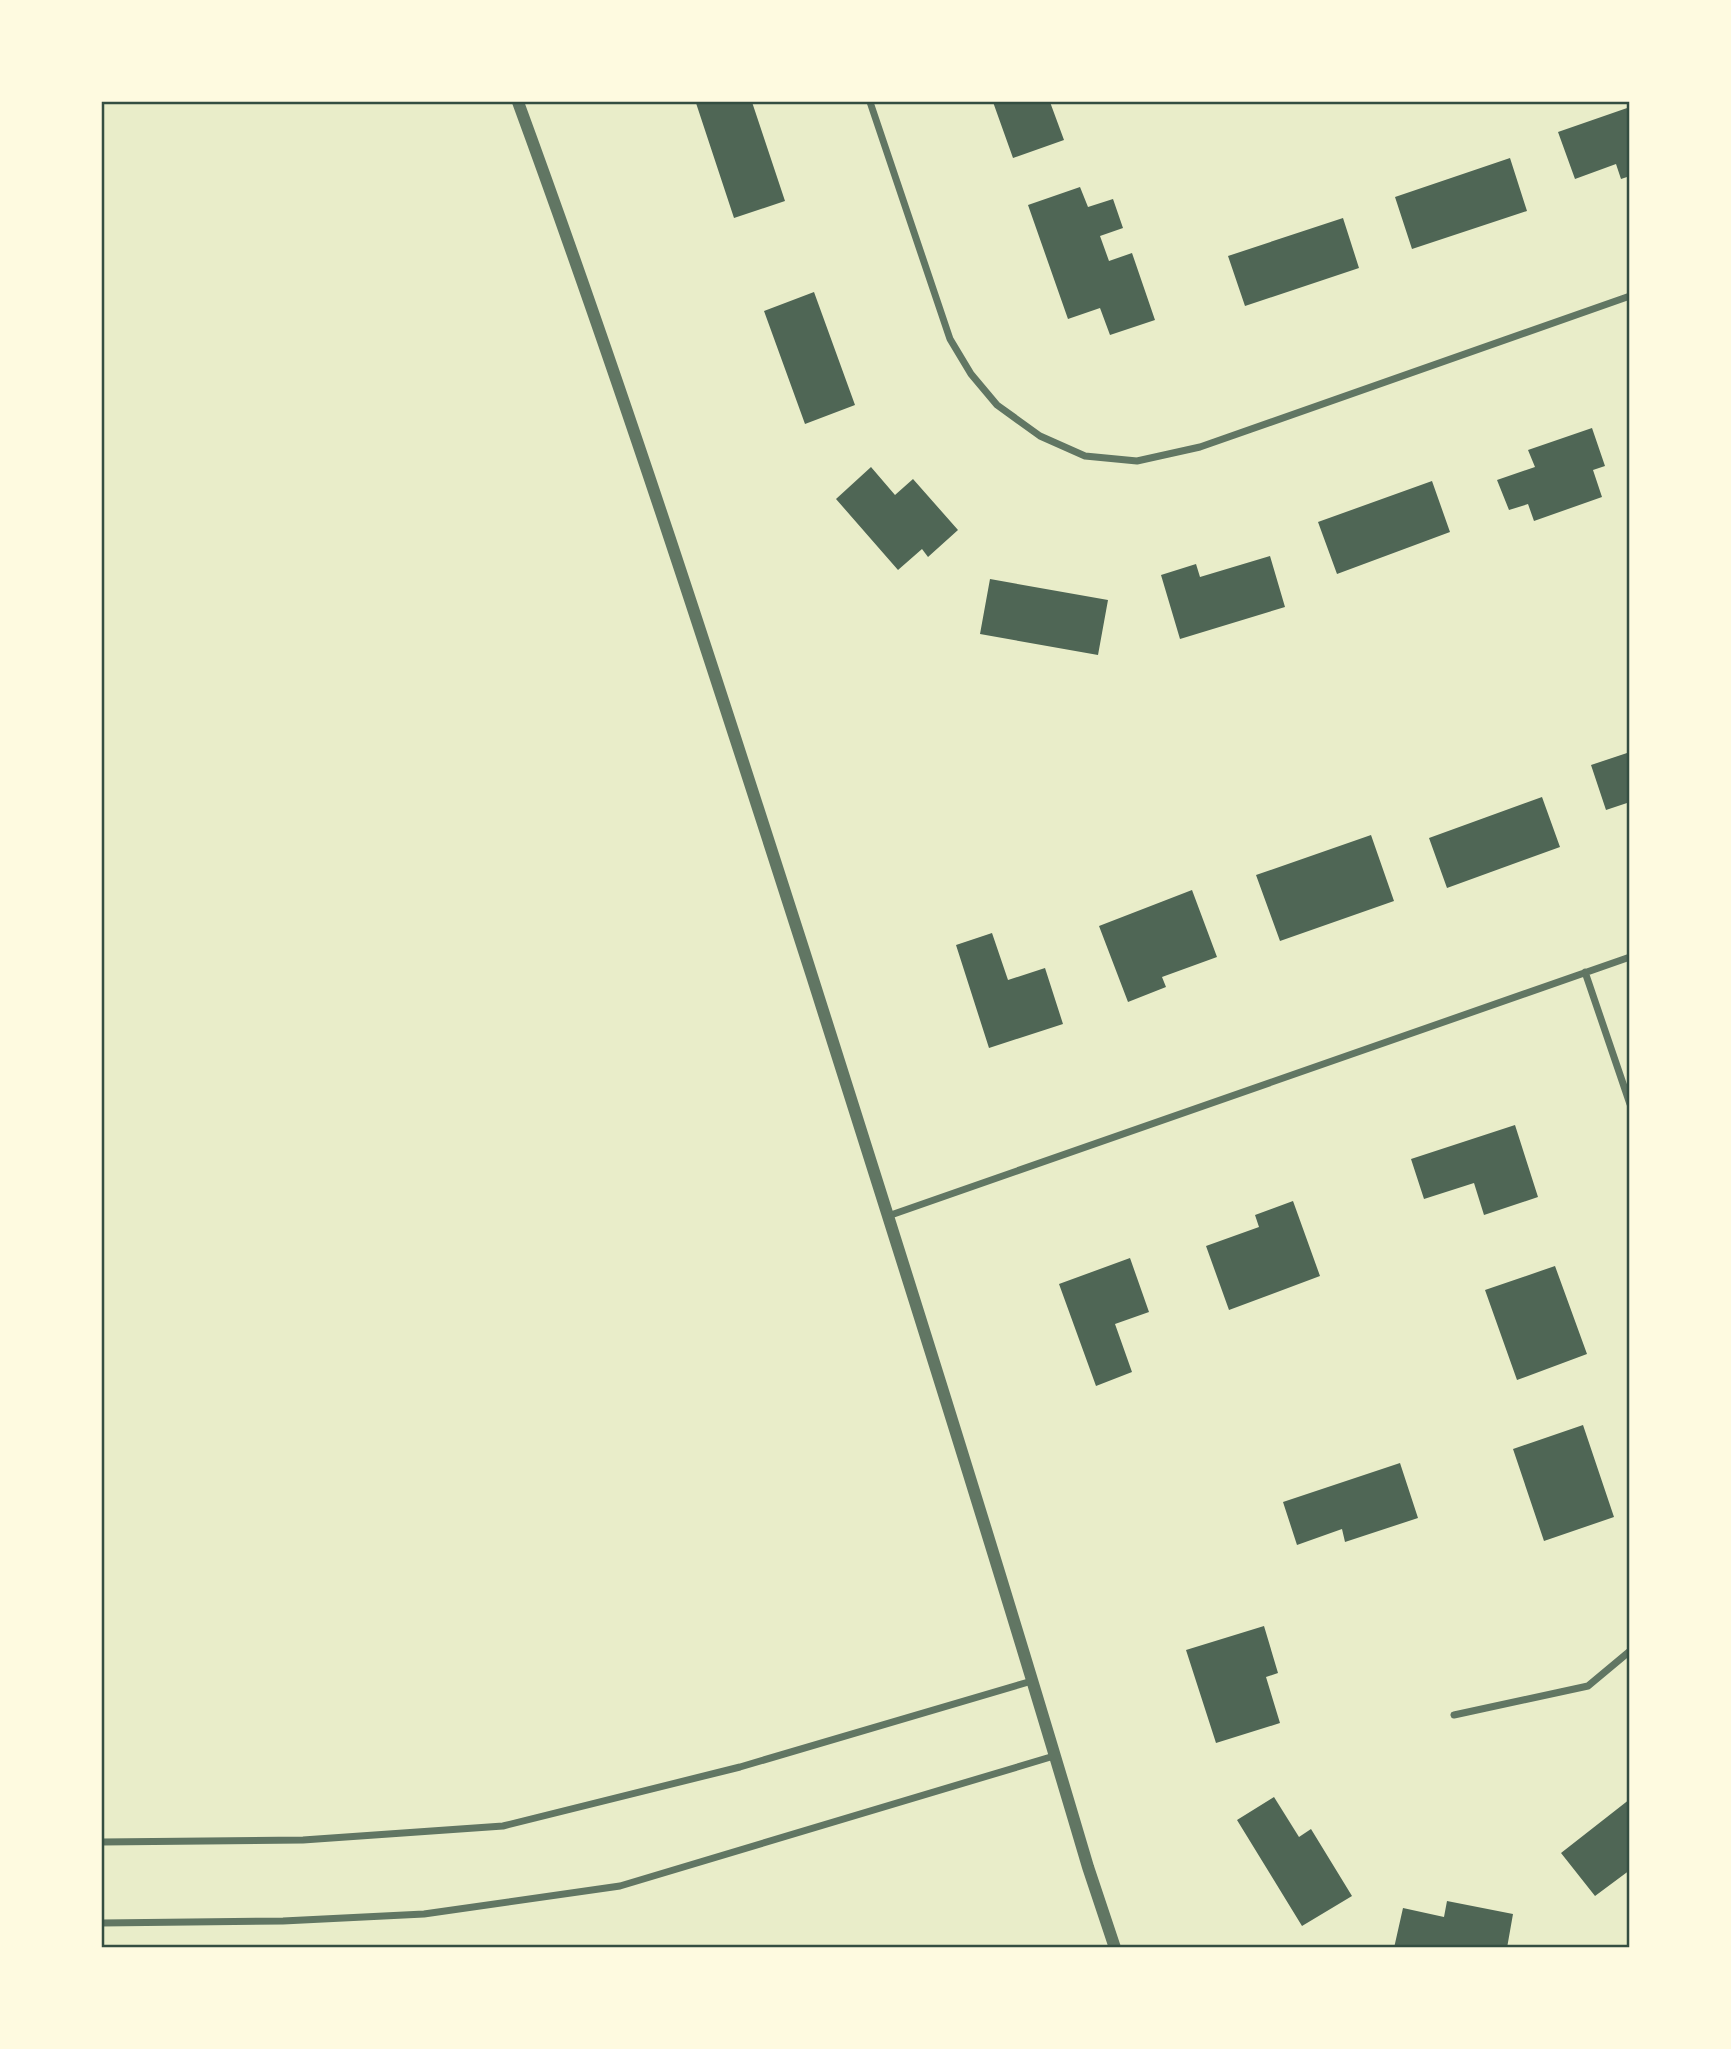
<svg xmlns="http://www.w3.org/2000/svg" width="1731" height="2049" font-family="Raleway,sans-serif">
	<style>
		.building { fill: #4f6655 }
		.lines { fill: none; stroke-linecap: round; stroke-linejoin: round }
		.minor { stroke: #617663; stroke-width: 7 }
		.tertiary { stroke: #617663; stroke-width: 12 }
		.neatline { fill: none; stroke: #344e41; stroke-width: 2.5 }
	</style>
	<rect width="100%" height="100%" fill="#e9edc9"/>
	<!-- building -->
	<path class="building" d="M699,102h53l33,99 -51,17 -38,-115z
		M993,102h57l14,38 -51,18z
		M1630,107v69l-9,3 -5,-15 -41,15 -17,-47z
		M1510,158l17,53 -115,38 -17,-52z
		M1080,187l8,20 25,-8 10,29 -23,8 9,25 23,-8 23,67 -45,15 -10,-27 -32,11 -40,-114z
		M1343,218l16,50 -114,38 -17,-50z
		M814,292l41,113 -50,19 -41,-113z
		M1592,428l13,38 -12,4 9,27 -68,24 -6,-17 -19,6 -12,-30 38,-13 -7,-17z
		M871,467l24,28 18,-16 45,51 -30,27 -6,-8 -24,21 -62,-71z
		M1432,481l18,51 -113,42 -19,-52z
		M1270,556l15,51 -105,32 -19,-64 35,-11 4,13z
		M990,579l118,21 -10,55 -118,-21z
		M1630,752v50l-24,8 -15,-45z
		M1542,797l18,50 -113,41 -18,-50z
		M1371,835l23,66 -114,40 -24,-66z
		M1192,890l25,67 -55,20 4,10 -38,15 -29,-76z
		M992,933l16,47 37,-12 18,56 -74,24 -33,-103z
		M1515,1125l23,72 -54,18 -10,-32 -50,16 -13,-40z
		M1293,1201l27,75 -91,34 -23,-64 53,-19 -4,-12z
		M1130,1258l19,54 -34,12 17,48 -36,14 -37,-102z
		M1555,1266l32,88 -70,26 -32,-90z
		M1583,1425l31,92 -70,24 -31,-92z
		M1400,1463l18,55 -73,24 -3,-13 -45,16 -14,-43z
		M1264,1626l14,47 -12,4 14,46 -64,20 -30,-93z
		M1274,1797l25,40 12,-8 41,67 -50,30 -65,-106z
		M1630,1799v71l-35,26 -34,-43z
		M1447,1901l66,13 -6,34h-113l9,-40 41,9z"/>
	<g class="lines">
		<!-- minor -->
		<path class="minor" d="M870,102l80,237 21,35 26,31 43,31 45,20 52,5 63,-14 430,-151
			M1585,972l45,132
			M888,1216l742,-259
			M1454,1715l134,-29 42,-35
			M102,1842l201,-2 200,-14 237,-59 292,-86
			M102,1923l181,-2 141,-7 196,-28 434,-130"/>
		<!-- tertiary -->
		<path class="tertiary" d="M518,102c106,289 200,581 294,874 94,296 188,593 276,891l27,81"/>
	</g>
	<!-- border -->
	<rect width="1731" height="2049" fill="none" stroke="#fefae0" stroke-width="206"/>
	<rect x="103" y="103" width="1525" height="1843" class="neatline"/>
</svg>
